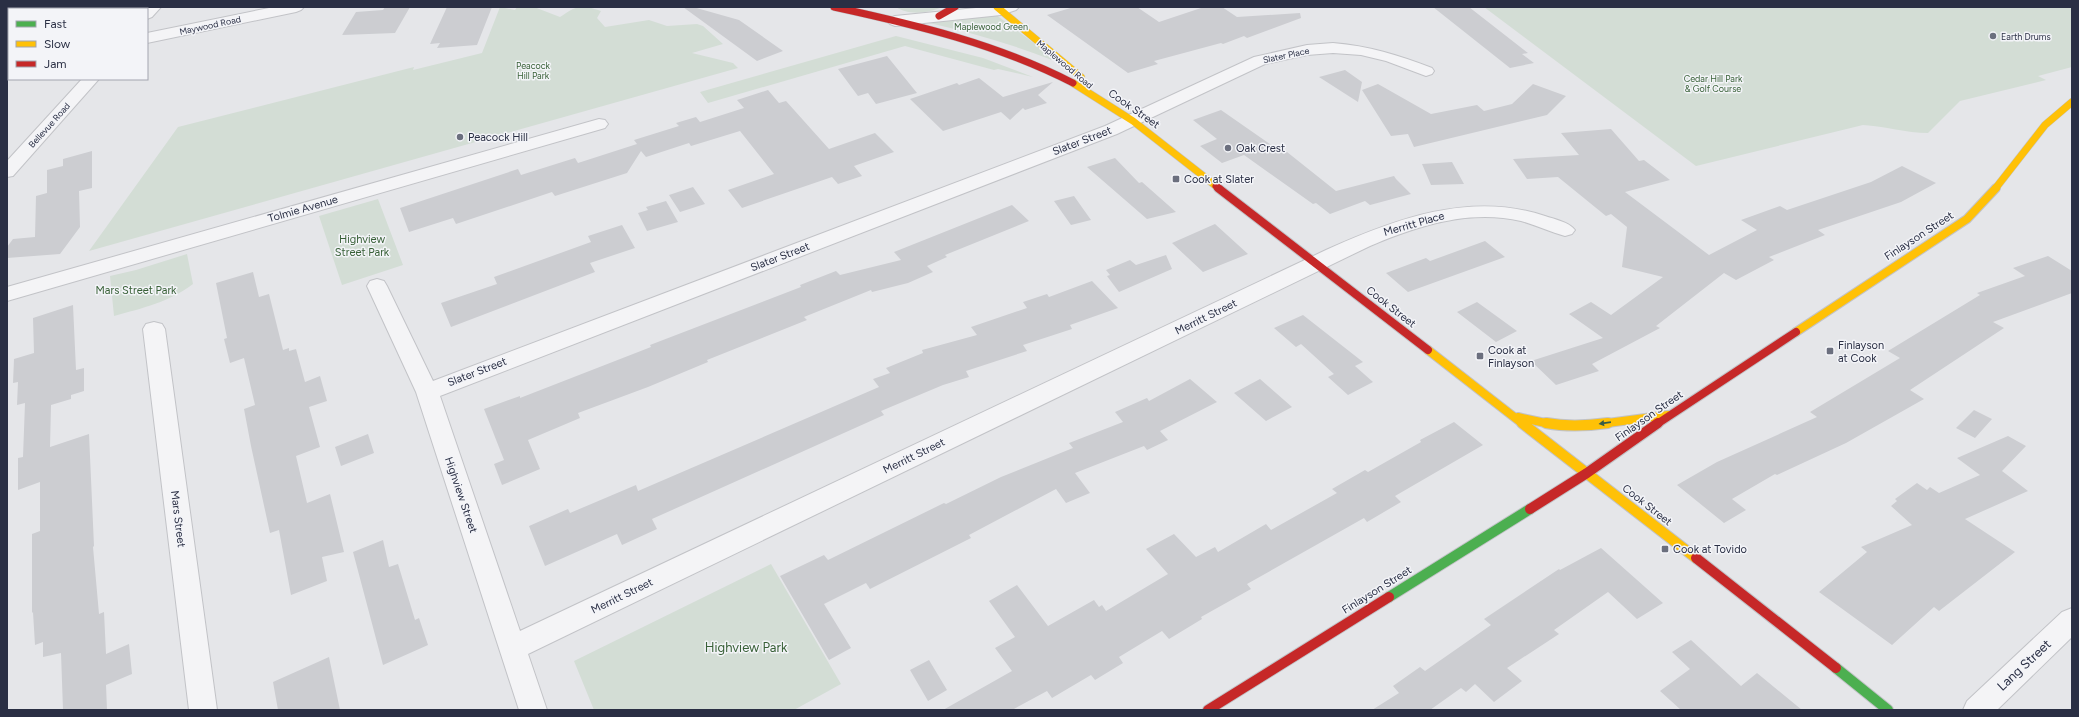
<svg xmlns="http://www.w3.org/2000/svg" width="2079" height="717" font-family="Figtree,sans-serif">
	<style>
		.green { fill: #d3ddd5 }
		.building { fill: #cccdd1 }
		.lines { fill: none; stroke-linecap: round; stroke-linejoin: round }
		.street-casing { stroke: #c2c3c7; stroke-width: 2 }
		.fast-casing { stroke: #c2c3c7; stroke-width: 12 }
		.slow-far2-casing { stroke: #c2c3c7; stroke-width: 8 }
		.slow-far1-casing { stroke: #c2c3c7; stroke-width: 10 }
		.slow-casing { stroke: #c2c3c7; stroke-width: 12 }
		.jam-far2-casing { stroke: #c2c3c7; stroke-width: 8 }
		.jam-far1-casing { stroke: #c2c3c7; stroke-width: 10 }
		.jam-casing { stroke: #c2c3c7; stroke-width: 12 }
		.street { fill: #f4f4f6; fill-rule: evenodd }
		.fast { stroke: #4caf50; stroke-width: 10 }
		.slow-far2 { stroke: #ffc107; stroke-width: 7 }
		.slow-far1 { stroke: #ffc107; stroke-width: 8 }
		.slow { stroke: #ffc107; stroke-width: 10 }
		.jam-far2 { stroke: #c62828; stroke-width: 7 }
		.jam-far1 { stroke: #c62828; stroke-width: 8 }
		.jam { stroke: #c62828; stroke-width: 10 }
		.oneway { fill: #365c48 }
		.poi-dot { fill: #6b6f7e; stroke: #f3f4f8; stroke-width: 1.5 }
		.labels { text-anchor: middle; dominant-baseline: central; stroke-width: 3; stroke-linejoin: round; paint-order: stroke }
		.far-street-label { font-size: 9px; fill: #2a2f44; stroke: #f3f4f8 }
		.far-park-label { font-size: 9px; fill: #386037; stroke: #f3f4f8 }
		.far-poi-label { font-size: 9px; fill: #2a2f44; stroke: #f3f4f8; text-anchor: start }
		.street-label { font-size: 11px; fill: #2a2f44; stroke: #f3f4f8 }
		.poi-label { font-size: 11px; fill: #2a2f44; stroke: #f3f4f8; text-anchor: start }
		.park-label { font-size: 11px; fill: #386037; stroke: #f3f4f8 }
		.near-park-label { font-size: 13px; fill: #386037; stroke: #f3f4f8 }
		.near-street-label { font-size: 13px; fill: #2a2f44; stroke: #f3f4f8 }
	</style>
	<rect width="100%" height="100%" fill="#e5e6e9"/>
	<!-- green -->
	<path class="green" d="M500,7l15,3 2,-3h17l26,10c17,-12 21,-13 41,-6l-4,7 8,9 44,-7 18,6 30,-2 6,2 20,18 -31,9 41,10 5,5 -649,183 89,-124 236,-60 -1,3 69,-17z
		M896,7h46c-13,6 -33,9 -46,0z
		M1484,7h588v60l-34,9 8,4 -86,21 -32,32c-22,0 -43,-7 -65,-8l-167,41z
		M995,14l60,45 -3,1c-43,-17 -86,-29 -132,-39z
		M896,36l87,22 50,19 -35,-8 -4,1 -89,-24 -197,57 -8,-11z
		M378,199l25,66 -61,20 -23,-69z
		M187,254l6,30c-24,18 -50,24 -79,32l-4,-40 26,-6z
		M771,564l70,120 -47,26h-200l-20,-49z"/>
	<!-- building -->
	<path class="building" d="M385,7h25l-15,26 -53,2 14,-23 27,-2z
		M447,7h45l-15,38 -40,3 3,-5 -10,1z
		M683,7h10l46,13 44,31 -26,10z
		M1074,7h63l22,15 45,-15h18l15,10 63,-4 1,5 -54,20 -3,-2 -21,8 -2,-1 -67,18 4,3 -30,9 -81,-58z
		M1433,7h36l59,46 -6,1 12,9 -24,5z
		M887,56l30,37 -41,11 -8,-11 -10,3 -20,-27z
		M1345,70l17,12 -4,20 -39,-25z
		M979,78l24,19 50,-15 -15,13 9,8 -22,7 -2,-2 -13,12 -9,-8 -58,19 -33,-32 47,-16 2,2z
		M1378,84l53,30 46,-9 7,6 28,-7 21,-20 33,12 -19,19 -133,32 -6,-13 -17,2 -29,-46z
		M768,90l11,13 7,-2 43,48 46,-16 19,19 -40,14 8,10 -24,8 -6,-7 -90,31 -14,-18 46,-16 -34,-43 -49,15 -2,-3 -43,14 -5,-6 -14,22 -72,23 -3,-4 -96,32 -3,-6 -44,14 -9,-24 118,-39 3,6 54,-17 3,5 59,-19 -3,-4 45,-14 -3,-3 20,-6 4,5 44,-14 -7,-8z
		M1221,110l63,44 3,-2 49,39 58,-15 2,3 15,15 -41,11 -5,-4 -35,13 -14,-11 -3,1 -69,-49 -22,8 -22,-17 17,-7 -24,-19z
		M1611,129l28,32 5,-1 26,20 -45,12 84,63 48,-25 -16,-10 39,-14 7,4 84,-28 31,-16 34,17 -35,19 -83,28 7,5 -56,22 5,3 -38,20 -12,-7 -68,53 4,2 -68,36 7,7 -43,14 -25,-24 72,-23 -34,-24 22,-12 20,13 52,-38 -41,-10 5,-40 -16,-13 -5,2 -48,-39 -31,2 -14,-20 66,-4 -18,-22z
		M92,151v37l-13,3 1,36 -20,27 -53,4v-11l6,-8 22,-2 1,-41 11,-3v-23l16,-4v-7z
		M1115,158l24,25 3,-1 34,30 -29,7 -60,-52z
		M1452,162l12,22 -33,1 -9,-21z
		M693,187l12,17 -25,8 -11,-17z
		M1074,196l17,24 -20,5 -17,-24z
		M666,201l12,21 -31,9 -9,-18 10,-3 -2,-3z
		M1012,205l17,16 -84,34 2,2 -20,9 6,6 -25,11 -36,9 -1,-2 -67,27 3,3 -100,40 1,2 -60,25 -70,26 2,5 -52,22 12,29 -38,16 -8,-21 10,-4 -20,-51 36,-13v2l131,-51 -1,-2 151,-58 -1,-2 36,-14 4,4 61,-15 -7,-8z
		M1215,224l33,30 -45,18 -31,-29z
		M622,225l13,23 -45,15 5,9 -144,55 -10,-24 56,-19 -3,-7 97,-35 -3,-6z
		M1485,241l20,16 -97,35 -22,-19 40,-15 4,3z
		M1166,255l6,14 -53,23 -12,-16 3,-1 -4,-5 24,-10 6,5z
		M2048,256l24,15v22l-79,29 11,6 -94,62 14,9 -78,44 -69,32 -2,-1 -43,25 14,11 -22,13 -47,-38 40,-23 100,-45 -7,-5 90,-54 -12,-7 92,-56 -3,-2 48,-17 -12,-8z
		M253,272l6,25 10,-3 14,56 6,-2v3l7,-2 9,33 15,-6 7,25 -18,6 11,40 -24,9 11,47 23,-9 14,58 -22,5 5,24 -36,14 -12,-65 -9,3 -19,-87 -7,-37 11,-4 -11,-47 -14,5 -6,-24 3,-1 -11,-55z
		M1092,281l26,27 -48,17 2,4 -49,16 4,6 -61,20 3,6 -26,8 -62,26 3,4 -232,104 5,10 -35,16 -5,-11 -72,32 -16,-40 39,-17 2,4 66,-28 2,6 241,-104 -6,-8 17,-6 -4,-5 37,-15 -1,-3 55,-15 -6,-8 56,-19 -4,-6 24,-8 2,3z
		M1477,302l40,29 -21,11 -39,-30z
		M73,305l3,65 8,-2v23l-13,4v4l-20,6 -1,42 39,-13 5,112 -1,1 6,67 5,-2 2,42 23,-10 3,30 -26,11 1,25h-44l-2,-57 -18,4v-15l-8,3 -2,-33 -1,1v-79l8,-3v-49l-22,8v-32l5,-1 2,-54 -8,2 1,-23 -5,1 1,-24 20,-6 -1,-35z
		M1303,315l60,47 -8,4 18,16 -25,13 -20,-18 6,-3 -33,-30 -5,3 -22,-19z
		M1190,379l27,23 -57,29 8,9 -21,10 -3,-4 -69,27 15,20 -24,10 -10,-14 -87,46 2,3 -101,51 -4,-6 -42,21 27,44 -22,12 -49,-84 44,-21 4,5 116,-57 2,1 55,-27 72,-29 -4,-5 54,-21 -8,-10 32,-14 2,3z
		M1260,379l32,28 -26,14 -32,-28z
		M1974,410l18,9 -17,19 -19,-10z
		M1454,422l29,23 -88,51 6,6 -34,20 -3,-4 -117,66 4,5 -50,28 1,2 -33,20 -7,-8 -43,26 4,6 -28,17 -4,-5 -39,23 -5,-7 -35,19h-69l69,-39 -17,-23 20,-11 -26,-36 28,-16 31,41 46,-26 5,7 3,-2 4,6 62,-37 -22,-25 28,-15 22,23 19,-10 3,5 48,-28 5,6 66,-37 -5,-4 33,-19 3,2 53,-30 -1,-2z
		M368,434l6,19 -33,13 -6,-19z
		M2008,436l18,10 -24,25 26,20 -63,28 50,33 -76,59 -5,-4 -42,38 -73,-53 48,-40 -6,-5 51,-22 -21,-19 6,-5 -2,-2 22,-16 10,7 3,-3 9,6 41,-18 -23,-17z
		M383,540l6,27 9,-3 17,56 4,-2 9,27 -45,20 -30,-113z
		M1601,548l62,55 -26,16 -29,-27 -54,38 5,4 -52,34 15,13 -28,21 -19,-18 -9,8 -5,-4 -31,22h-58l27,-17 -6,-7 27,-19 5,4 66,-46 -7,-6 75,-50 1,1z
		M1691,640l50,46 16,-13 45,37h-121l-21,-19 30,-22 -18,-17z
		M329,657l11,53h-62l-5,-28z
		M929,660l18,30 -19,11 -18,-31z"/>
	<g class="lines">
		<defs>
			<path id="street" d="M145,7h16l-9,10 -5,2v-10h-4z
				M274,7h30l-3,3 -5,2 -149,31v-10z
				M986,7h33l-3,3 -15,5 -106,11 -5,-2 -3,-3 3,-3 5,-2z
				M1333,43c36,3 65,12 99,25l2,3 -2,3 -6,2 -40,-15 -25,-6 -28,-2 -26,2 -42,9 -148,70 -677,262 80,235 806,-381c69,-31 144,-59 219,-34 9,3 24,6 30,14l-3,4 -7,2c-15,-4 -29,-11 -44,-15 -52,-12 -104,5 -151,25l-842,408 19,56h-28l-103,-318 -49,-106 3,-5 7,-2 7,2 3,5 46,95 672,-255 149,-69 53,-12z
				M82,79h17l-86,97 -6,1v-16z
				M599,119l6,1 3,4 -3,4 -598,173v-14z
				M154,322l8,2 3,5 52,381h-28l-46,-381 3,-5z
				M2072,608v29l-75,73h-34l4,-9 95,-89z"/>
			<path id="fast" d="M1389,597l141,-88
				M1836,668l52,42"/>
			<path id="slow-far2" d="M997,7l84,70
				M1073,83l60,38 83,65
				M1995,189l50,-64 27,-23"/>
			<path id="slow-far1" d="M1796,332l171,-113 29,-31
				M1428,350l95,74
				M1518,417l32,7
				M1600,424l68,-9"/>
			<path id="slow" d="M1522,423l174,135
				M1546,423c21,4 41,3 62,0"/>
			<path id="jam-far2" d="M834,7c83,18 163,37 239,76
				M939,16l16,-9
				M1216,186l4,3"/>
			<path id="jam-far1" d="M1218,188l210,162
				M1657,424l139,-92"/>
			<path id="jam" d="M1530,509l57,-36 71,-50
				M1696,558l140,110
				M1208,710l181,-113"/>
		</defs>
		<!-- street casing -->
		<use href="#street" class="street-casing"/>
		<!-- fast casing -->
		<use href="#fast" class="fast-casing"/>
		<!-- slow-far2 casing -->
		<use href="#slow-far2" class="slow-far2-casing"/>
		<!-- slow-far1 casing -->
		<use href="#slow-far1" class="slow-far1-casing"/>
		<!-- slow casing -->
		<use href="#slow" class="slow-casing"/>
		<!-- jam-far2 casing -->
		<use href="#jam-far2" class="jam-far2-casing"/>
		<!-- jam-far1 casing -->
		<use href="#jam-far1" class="jam-far1-casing"/>
		<!-- jam casing -->
		<use href="#jam" class="jam-casing"/>
		<!-- street -->
		<use href="#street" class="street"/>
		<!-- fast -->
		<use href="#fast" class="fast"/>
		<!-- slow-far2 -->
		<use href="#slow-far2" class="slow-far2"/>
		<!-- slow-far1 -->
		<use href="#slow-far1" class="slow-far1"/>
		<!-- slow -->
		<use href="#slow" class="slow"/>
		<!-- jam-far2 -->
		<use href="#jam-far2" class="jam-far2"/>
		<!-- jam-far1 -->
		<use href="#jam-far1" class="jam-far1"/>
		<!-- jam -->
		<use href="#jam" class="jam"/>
	</g>
	<!-- one-way arrows -->
	<defs><path id="oneway-solid" d="M-6-.8H1V-3.2L6.5 0L1 3.2V.8H-6Z"/></defs>
	<use class="oneway" href="#oneway-solid" transform="translate(1605 423) rotate(172)"/>
	<!-- markers -->
	<g class="poi-dot">
		<circle cx="1993" cy="36" r="4"/>
		<circle cx="460" cy="137" r="4"/>
		<circle cx="1228" cy="148" r="4"/>
		<rect x="1172" y="175" width="8" height="8" rx="2"/>
		<rect x="1826" y="347" width="8" height="8" rx="2"/>
		<rect x="1476" y="352" width="8" height="8" rx="2"/>
		<rect x="1661" y="545" width="8" height="8" rx="2"/>
	</g>
	<g class="labels">
		<!-- far-street labels -->
		<g class="far-street-label">
			<text transform="translate(210 25) rotate(-12)">Maywood Road</text>
			<text transform="translate(1286 55) rotate(-12)">Slater Place</text>
			<text transform="translate(1065 64) rotate(40)">Maplewood Road</text>
			<text transform="translate(49 125) rotate(-48)">Bellevue Road</text>
		</g>
		<!-- far-park labels -->
		<g class="far-park-label">
			<text x="991" y="26">Maplewood Green</text>
			<text x="533" y="65">Peacock<tspan x="533" dy="10">Hill Park</tspan></text>
			<text x="1713" y="78">Cedar Hill Park<tspan x="1713" dy="10">&amp; Golf Course</tspan></text>
		</g>
		<!-- far-poi labels -->
		<g class="far-poi-label">
			<text x="2001" y="36">Earth Drums</text>
		</g>
		<!-- street labels -->
		<g class="street-label">
			<text transform="translate(1134 109) rotate(35)">Cook Street</text>
			<text transform="translate(1082 141) rotate(-21)">Slater Street</text>
			<text transform="translate(303 209) rotate(-16)">Tolmie Avenue</text>
			<text transform="translate(1414 224) rotate(-16)">Merritt Place</text>
			<text transform="translate(1919 236) rotate(-33)">Finlayson Street</text>
			<text transform="translate(780 257) rotate(-21)">Slater Street</text>
			<text transform="translate(1391 307) rotate(38)">Cook Street</text>
			<text transform="translate(1206 317) rotate(-26)">Merritt Street</text>
			<text transform="translate(477 372) rotate(-21)">Slater Street</text>
			<text transform="translate(1649 416) rotate(-35)">Finlayson Street</text>
			<text transform="translate(914 456) rotate(-26)">Merritt Street</text>
			<text transform="translate(461 495) rotate(71)">Highview Street</text>
			<text transform="translate(1647 505) rotate(38)">Cook Street</text>
			<text transform="translate(178 519) rotate(83)">Mars Street</text>
			<text transform="translate(1377 590) rotate(-32)">Finlayson Street</text>
			<text transform="translate(622 596) rotate(-26)">Merritt Street</text>
		</g>
		<!-- poi labels -->
		<g class="poi-label">
			<text x="468" y="137">Peacock Hill</text>
			<text x="1236" y="148">Oak Crest</text>
			<text x="1184" y="179">Cook at Slater</text>
			<text x="1838" y="345">Finlayson<tspan x="1838" dy="13">at Cook</tspan></text>
			<text x="1488" y="350">Cook at<tspan x="1488" dy="13">Finlayson</tspan></text>
			<text x="1673" y="549">Cook at Tovido</text>
		</g>
		<!-- park labels -->
		<g class="park-label">
			<text x="362" y="239">Highview<tspan x="362" dy="13">Street Park</tspan></text>
			<text x="136" y="290">Mars Street Park</text>
		</g>
		<!-- near-park labels -->
		<g class="near-park-label">
			<text x="746" y="647">Highview Park</text>
		</g>
		<!-- near-street labels -->
		<g class="near-street-label">
			<text transform="translate(2024 665) rotate(-43)">Lang Street</text>
		</g>
	</g>
	<!-- border -->
	<rect width="2079" height="717" fill="none" stroke="#2a2f44" stroke-width="16"/>
	<!-- legend -->
	<rect x="8" y="8" width="140" height="72" fill="#f3f4f8" stroke="#a3a5b0"/>
	<rect x="16" y="21" width="20" height="6" fill="#4caf50" stroke="#a3a5b0"/>
	<text x="44" y="28" font-size="12" fill="#2a2f44">Fast</text>
	<rect x="16" y="41" width="20" height="6" fill="#ffc107" stroke="#a3a5b0"/>
	<text x="44" y="48" font-size="12" fill="#2a2f44">Slow</text>
	<rect x="16" y="61" width="20" height="6" fill="#c62828" stroke="#a3a5b0"/>
	<text x="44" y="68" font-size="12" fill="#2a2f44">Jam</text>
</svg>
